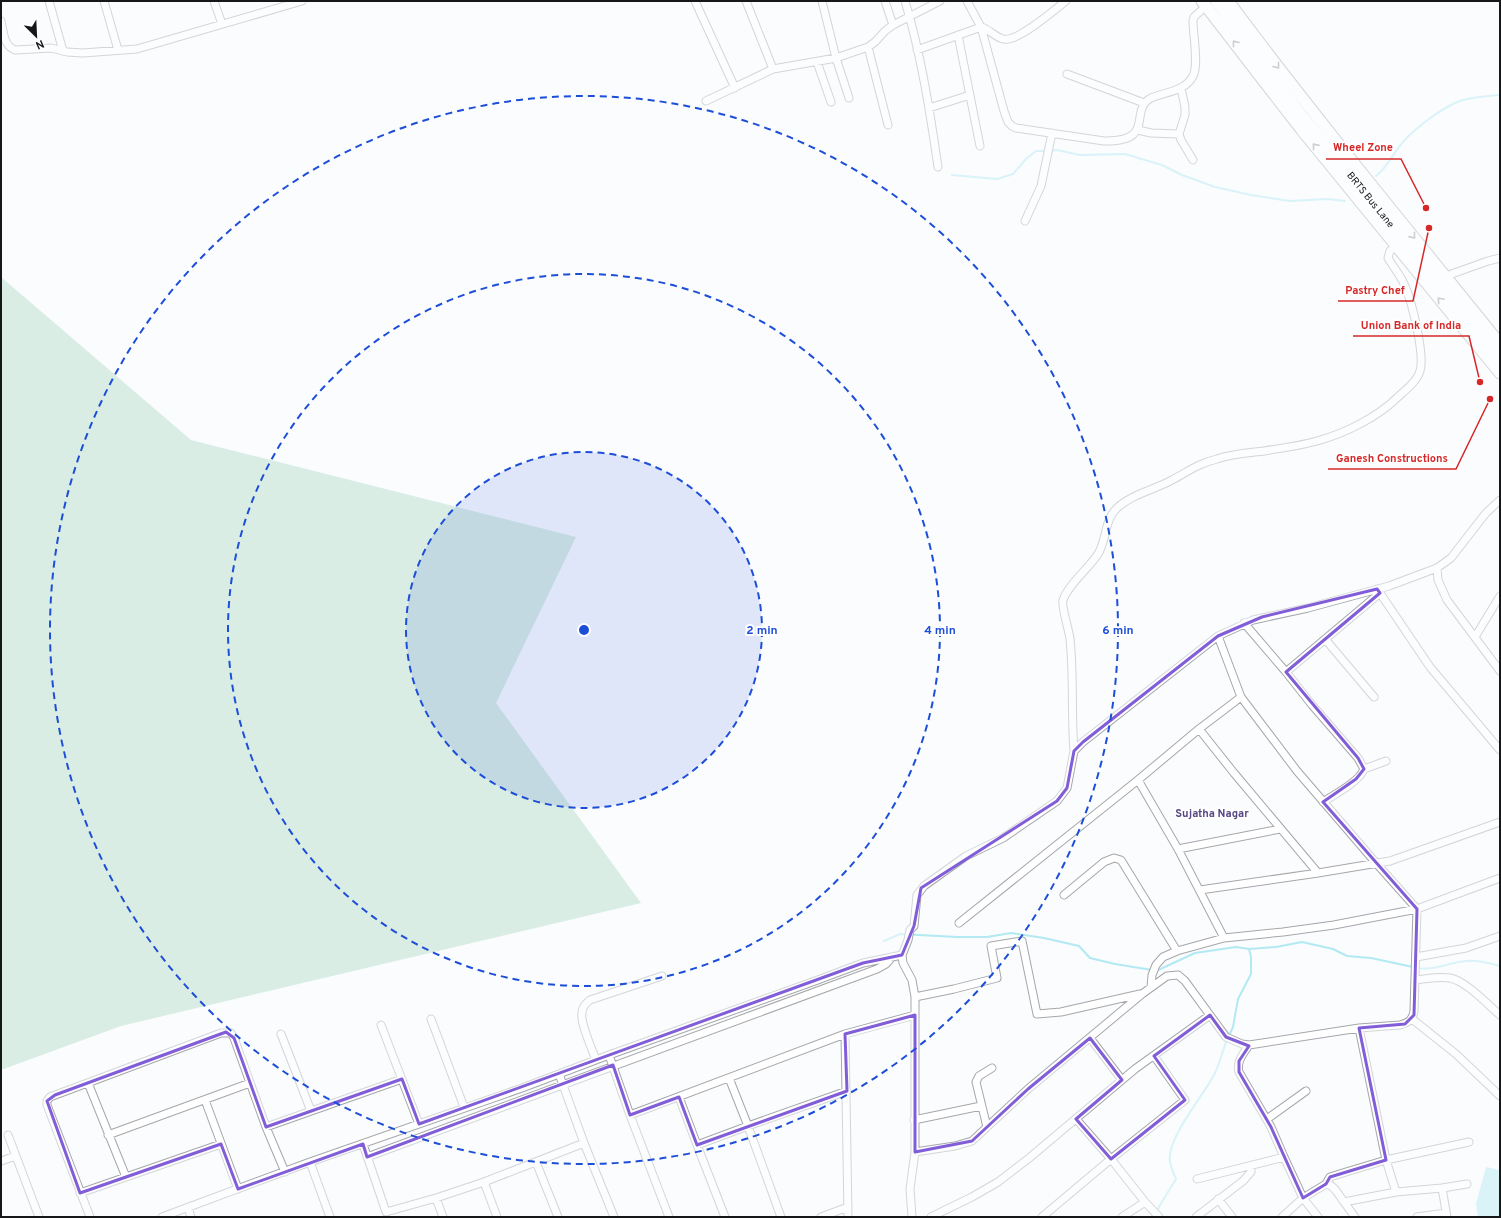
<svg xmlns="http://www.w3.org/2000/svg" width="1501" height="1218" font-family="Overpass,sans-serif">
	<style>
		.green { fill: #b3dbc6 }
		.water { fill: #b2e9f2 }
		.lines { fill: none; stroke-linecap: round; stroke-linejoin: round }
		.stream { stroke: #b2e9f2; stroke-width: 2 }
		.street-casing { stroke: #a5a7aa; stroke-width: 9 }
		.primary-casing { stroke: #a5a7aa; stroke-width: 13 }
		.street { stroke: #fff; stroke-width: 7 }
		.primary { stroke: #fff; stroke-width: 11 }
		.oneway { stroke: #969797 }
		.marked { fill: none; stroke: #825dd8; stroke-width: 3; stroke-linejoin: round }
		.ring { fill: none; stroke: #1d4ed8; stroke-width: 2; stroke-dasharray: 7 5 }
		.labels { text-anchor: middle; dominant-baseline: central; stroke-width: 4; stroke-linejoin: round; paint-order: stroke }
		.street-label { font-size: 10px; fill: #161718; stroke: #fff }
		.neighbourhood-label { font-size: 11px; font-weight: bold; fill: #574785; stroke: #fff }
		.centre { fill: #1d4ed8; stroke: #fff; stroke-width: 2 }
		.ring-label { font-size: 12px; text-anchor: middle; font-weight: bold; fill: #1d4ed8; stroke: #fff; stroke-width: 4; stroke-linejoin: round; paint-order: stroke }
		.leader { fill: none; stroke: #d62828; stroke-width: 1.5 }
		.callout-dot { fill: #d62828; stroke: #fff; stroke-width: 1.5 }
		.callout-label { font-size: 11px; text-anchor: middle; font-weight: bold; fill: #d62828; stroke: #fff; stroke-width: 4; stroke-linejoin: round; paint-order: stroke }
	</style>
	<rect width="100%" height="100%" fill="#fafcfe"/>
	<!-- green -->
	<path class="green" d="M1,277l190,163 385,97 -80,166 145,200 -520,123 -120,44z"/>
	<!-- water -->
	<path class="water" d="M1486,1167l14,3v47h-22l-2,-13z"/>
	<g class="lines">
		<!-- stream -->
		<path class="stream" d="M1050,151l7,-1 23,5 45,-1 37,11 20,10 33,12 36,8 39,6 38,-2 17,2
			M952,175l45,4 16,-5 13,-15 10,-8h10
			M1376,176c12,-9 17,-23 27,-34 12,-14 40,-35 57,-41 13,-4 27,-5 40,-6
			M884,941l16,-7 57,3h30l24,-4 33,5 35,8 11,12 25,6 37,6
			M1417,968c17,3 33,-6 49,-7 12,-1 23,2 34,5
			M1156,971l39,-18 41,-6 13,2 27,-2 26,-5 31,7 14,7 24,2 42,9
			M1229,1036l4,-9 5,-28 13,-25v-17l-2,-8
			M1154,1217l6,-12 16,-26c-2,-5 -5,-11 -6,-17 -4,-23 33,-66 44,-87 6,-11 8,-24 13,-35"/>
		<defs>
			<path id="street" d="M49,1l14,50
				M104,1l14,49
				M214,1l8,23
				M695,1l40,87
				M746,1l27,68
				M822,1l14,57 13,40
				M885,1l8,24
				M905,1c16,53 25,111 33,166
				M967,1l14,26 23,84 4,11 4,4 4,2 88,13c53,1 24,-31 47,-43 14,-6 35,-7 42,-22 6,-11 0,-41 0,-55l1,-4 12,-11
				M1,21c3,12 2,24 14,29l36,-2 16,4 16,1 54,-4 165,-48
				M958,35l22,111
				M868,47l20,78
				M917,50l64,-23c8,2 14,10 22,12 14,4 51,-29 63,-38
				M817,62l14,40
				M1067,74l77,29
				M1181,88l4,19v8l-6,19 2,6 12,20
				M706,101l67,-32 63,-11 32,-11 7,-5 10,-11 8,-6 47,-24
				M929,108l41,-13
				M1138,130l13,3 28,1
				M1025,221l16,-35 11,-53
				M1446,276l42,-15 12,-3
				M1437,568l1,12 9,20 53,71
				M1380,593l50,74 70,83
				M1244,623l42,49
				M1218,636l35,-16 55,-12 81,-22 48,-18 14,-10 35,-45 14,-13
				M1475,637l25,-41
				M1325,639l49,58
				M1199,729l35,44 84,100
				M1074,751c-3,-37 0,-75 -4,-112 -1,-9 -9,-33 -7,-39 5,-15 26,-32 35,-46 9,-14 6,-34 19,-46 15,-14 37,-18 55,-28 17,-9 25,-16 45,-21 15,-5 31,-6 47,-8 17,-3 36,-5 53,-10 29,-8 61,-24 82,-45 8,-7 18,-15 21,-25 5,-16 -8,-69 -15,-85 -4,-10 -11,-18 -17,-28l2,-7 6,-5
				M1364,769l22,-8
				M1323,802c12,-8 36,-20 41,-33l-6,-11 -46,-53 -26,-33 94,-79 -3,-4
				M1178,849l102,-20
				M1200,890l118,-17 72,-12 110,-39
				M1064,895l40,-33 10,-4 7,2 56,91
				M959,923l179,-143
				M1224,938l-46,-89 -40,-69 61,-51 42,-32
				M1416,957l50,-9 34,-12
				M1415,980c11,-1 24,-4 35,-2 16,3 37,26 50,37
				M1151,987l1,-12 4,-10 7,-8 14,-6 47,-13 59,-6 51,-7 83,-16 83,-31
				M915,997l39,-8 43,-11 -6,-32 31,-5 15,73 24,-2 79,-18
				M431,1019l33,88
				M1412,1019l44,35 44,42
				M381,1025l38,99
				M281,1034l30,77
				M845,1034l3,183
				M1090,1038l32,42
				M1249,1045c-5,8 -13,16 -10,27l32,55 13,30 19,41 15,19
				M609,1055l21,60 215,-81 70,-19
				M596,1060c-4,-11 -16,-37 -14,-47 0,-6 4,-10 8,-13l72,-24
				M559,1074l25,69 30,74
				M729,1078l19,48 99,-35
				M88,1083l38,94
				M679,1097l18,48 51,-19 33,91
				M205,1100l33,89
				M630,1115l39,102
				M1076,1119l35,40 74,-59 -31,-44
				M1267,1119l39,-28
				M914,1120l67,-14
				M266,1127l136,-48
				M987,1127l-11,-45 3,-6 13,-8
				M8,1135l31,82
				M108,1135l142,-52
				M363,1144l23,68 50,-14 48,-16 100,-39
				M697,1145l28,72
				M367,1157l510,-188 9,-5 6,-7
				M1,1161l15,-5
				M536,1162l22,55
				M1197,1179l87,-22
				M484,1182l13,35
				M1326,1184l4,-7 16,-5 40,-12 83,-18
				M1442,1188l5,29
				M1396,1192l46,-4 25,-4
				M80,1193l141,-49
				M436,1198l7,19
				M1218,1199l14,18
				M188,1208l3,9
				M90,1217l-43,-112v-4l3,-4 171,-64h10l3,5 32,89 19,45
				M162,1217l148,-55
				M330,1217l-20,-55 212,-74 87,-33 206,-74 48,-18 39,-8
				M821,1217l27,-10
				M912,1217l-2,-28 5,-37v-155l-3,-17 -9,-17 -1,-8 6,-15 2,-10 4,-4 3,-31 7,-9 42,-30 37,-18 54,-37 10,-13 7,-37 9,-9 135,-106 23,61 56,74 79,92 41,46 -3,102c-1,8 -5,12 -14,14l-41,3 -110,17 -7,-1 -16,-7 -41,-56 -7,-6 -11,1 -25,18 -114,95 -56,52 -17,5 -40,6
				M931,1217l41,-20 26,-15 30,-23 107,-90 75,-54
				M1042,1217l69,-58 34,43 14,15
				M1122,1217l23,-15
				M1196,1217l47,-36 8,-9v-6
				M1282,1217l21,-19 23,-14c9,1 13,12 18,18
				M1355,1217l-11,-15 52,-10 -10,-32 -27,-132
				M1417,1217l29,-4"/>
			<g id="primary">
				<path d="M1202,1l99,128 199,244"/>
				<path id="s1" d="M1216,1l86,115 198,243"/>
				<path d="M1228,1c87,117 180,229 272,343"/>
			</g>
		</defs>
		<!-- street casing -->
		<use href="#street" class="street-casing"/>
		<!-- primary casing -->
		<use href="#primary" class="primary-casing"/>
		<!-- street -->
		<use href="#street" class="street"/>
		<!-- primary -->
		<use href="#primary" class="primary"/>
	</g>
	<!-- one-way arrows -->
	<defs><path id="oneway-chevron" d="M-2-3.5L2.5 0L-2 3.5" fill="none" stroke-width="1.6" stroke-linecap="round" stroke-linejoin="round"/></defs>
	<g class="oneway">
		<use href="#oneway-chevron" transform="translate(1235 43) rotate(-128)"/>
		<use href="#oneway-chevron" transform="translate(1277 66) rotate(52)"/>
		<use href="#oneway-chevron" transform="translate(1315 146) rotate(-129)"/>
		<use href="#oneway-chevron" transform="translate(1413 236) rotate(51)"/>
		<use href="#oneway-chevron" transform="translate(1440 300) rotate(-130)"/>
	</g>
	<!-- marked area -->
	<path d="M0 0H1501V1218H0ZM1377,589l3,4 -94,79 72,86 6,11 -8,10 -33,23 94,107 -3,106 -9,9 -46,4 27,132 -56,17 -4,7 -23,14 -32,-71 -32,-55v-11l10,-15 -23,-9 -16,-22 -56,41 31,44 -74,59 -35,-40 46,-39 -32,-42 -62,51 -56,52 -57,11v-137l-70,19 2,57 -150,54 -18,-48 -49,18 -17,-50 -246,92 -4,-13 -125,45 -17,-45 -141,49 -33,-92 8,-6 171,-63 8,6 32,89 136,-48 17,45 444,-161 39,-8 12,-29 7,-38 136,-87 10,-13 7,-37 9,-9 135,-106 44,-19z" fill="#fafcfe" fill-opacity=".55" fill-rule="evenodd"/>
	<path class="marked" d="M1377,589l3,4 -94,79 72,86 6,11 -8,10 -33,23 94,107 -3,106 -9,9 -46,4 27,132 -56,17 -4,7 -23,14 -32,-71 -32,-55v-11l10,-15 -23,-9 -16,-22 -56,41 31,44 -74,59 -35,-40 46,-39 -32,-42 -62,51 -56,52 -57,11v-137l-70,19 2,57 -150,54 -18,-48 -49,18 -17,-50 -246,92 -4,-13 -125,45 -17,-45 -141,49 -33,-92 8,-6 171,-63 8,6 32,89 136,-48 17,45 444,-161 39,-8 12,-29 7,-38 136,-87 10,-13 7,-37 9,-9 135,-106 44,-19z"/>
	<!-- distance rings -->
	<circle cx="584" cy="630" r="178" fill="#1d4ed8" fill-opacity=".12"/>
	<g class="ring">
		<circle cx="584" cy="630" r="178"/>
		<circle cx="584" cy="630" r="356"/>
		<circle cx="584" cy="630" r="534"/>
	</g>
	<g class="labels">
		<!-- street labels -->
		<g class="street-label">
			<text stroke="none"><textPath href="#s1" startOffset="252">BRTS Bus Lane</textPath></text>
		</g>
		<!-- neighbourhood labels -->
		<g class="neighbourhood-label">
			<text x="1212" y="814">Sujatha Nagar</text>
		</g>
	</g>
	<circle cx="584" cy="630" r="6" class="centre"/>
	<g class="ring-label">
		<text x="762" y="634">2 min</text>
		<text x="940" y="634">4 min</text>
		<text x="1118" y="634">6 min</text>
	</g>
	<!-- callouts -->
	<path class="leader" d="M1426 208L1401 159H1326M1429 228L1413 301H1338M1480 382L1469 336H1353M1490 399L1456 469H1328"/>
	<g class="callout-dot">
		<circle cx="1426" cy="208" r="4"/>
		<circle cx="1429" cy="228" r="4"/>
		<circle cx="1480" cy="382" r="4"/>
		<circle cx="1490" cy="399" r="4"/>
	</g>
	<g class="callout-label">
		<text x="1363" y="151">Wheel Zone</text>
		<text x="1375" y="294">Pastry Chef</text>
		<text x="1411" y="329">Union Bank of India</text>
		<text x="1392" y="462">Ganesh Constructions</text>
	</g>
	<!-- border -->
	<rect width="1501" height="1218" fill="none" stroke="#161718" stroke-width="4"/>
	<!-- north arrow -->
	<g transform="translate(36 36) rotate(156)" stroke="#ffffff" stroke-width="3" paint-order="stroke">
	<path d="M0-3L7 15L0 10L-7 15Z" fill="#161718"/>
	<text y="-6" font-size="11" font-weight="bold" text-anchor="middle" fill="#161718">N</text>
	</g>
</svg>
